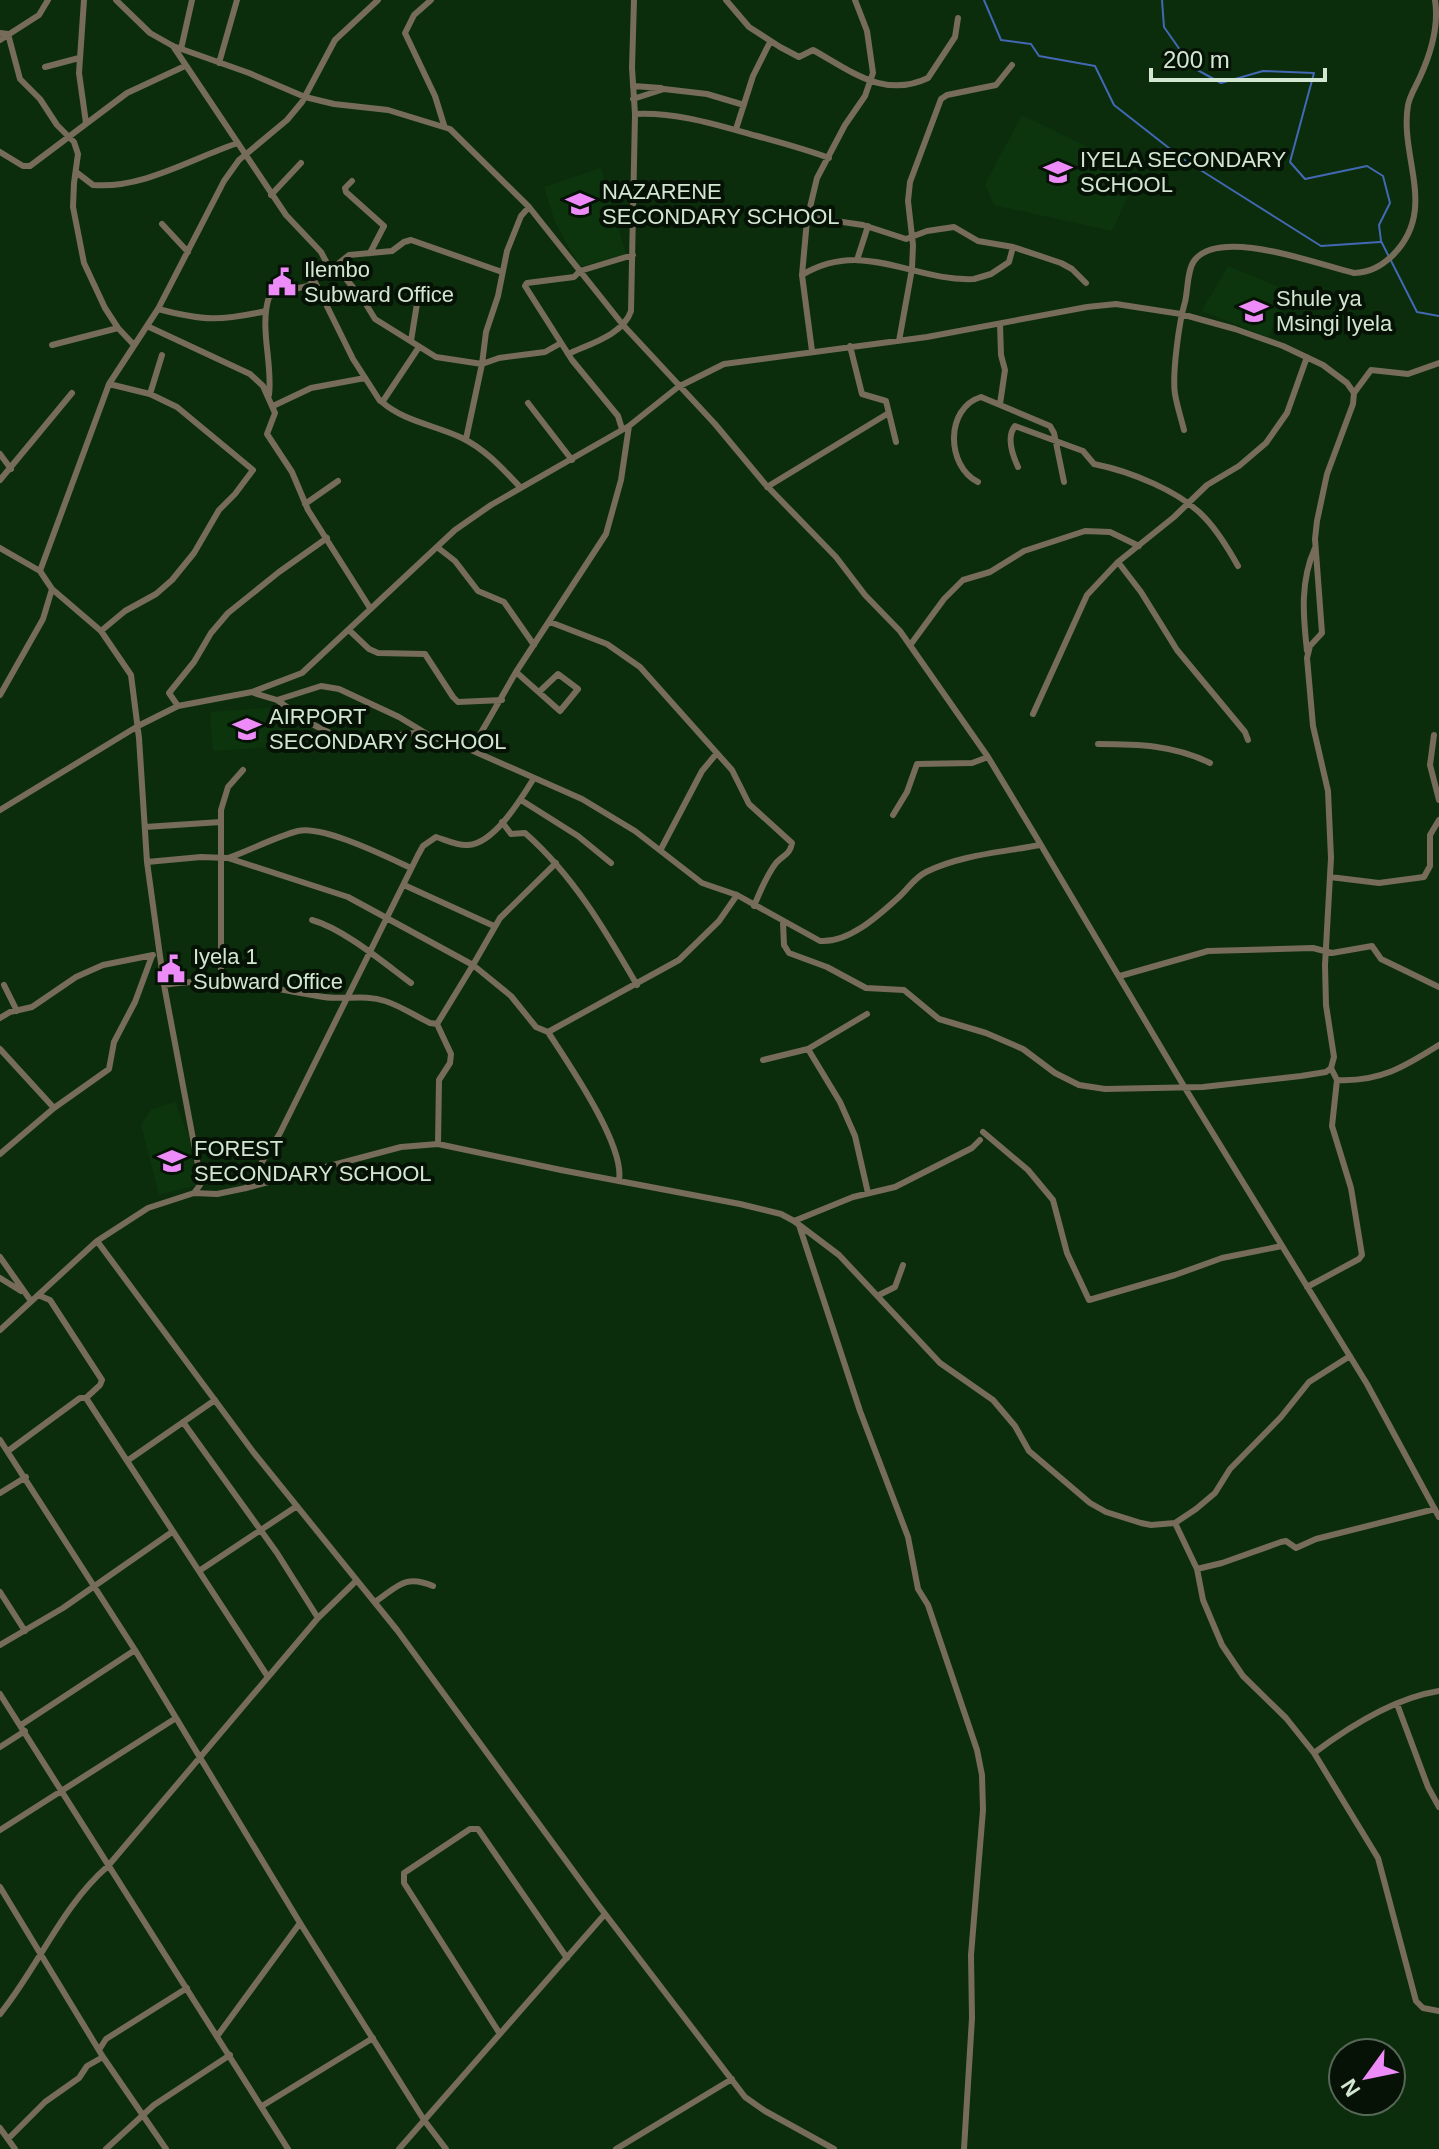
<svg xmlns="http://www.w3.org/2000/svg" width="1439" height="2149" font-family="Helvetica,sans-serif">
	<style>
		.built { fill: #0d350d }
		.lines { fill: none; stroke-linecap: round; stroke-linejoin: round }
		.stream { stroke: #4368b4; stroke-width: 2 }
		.minor { stroke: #766c59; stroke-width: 6 }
		.labels { text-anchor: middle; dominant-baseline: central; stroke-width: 8; stroke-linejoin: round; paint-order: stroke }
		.poi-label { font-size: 22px; fill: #d3e6d1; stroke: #051205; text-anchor: start }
	</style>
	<rect width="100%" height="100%" fill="#0b2d0b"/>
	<!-- built -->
	<path class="built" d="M1022,115l59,29 38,22 11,12 -3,20 -15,33 -118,-26 -9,-21z
		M601,168l25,86 -46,13 -25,-45 -11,-35z
		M1228,266l62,26 -22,45 -66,-26z
		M281,707l2,39 -70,5 -3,-39z
		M175,1102l14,35 8,48 -38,10 -18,-70 10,-15z"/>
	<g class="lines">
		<!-- stream -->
		<path class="stream" d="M984,0l17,40 30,4 8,12 56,10 19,39 69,54 138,87 59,-4
			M1162,0l2,27 28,40 29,16 42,-12 51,2 -24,89 15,17 62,-13 16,10 7,27 -11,22 2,16 36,71 22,4"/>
		<!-- minor -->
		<path class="minor" d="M84,0l-5,73 7,50
			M116,0l34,33 23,13 76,27 56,24 29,7 54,6 62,19 79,78 94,118 92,99 50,60 71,73 29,38 35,36 88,126 47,78 150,253 182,296 72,133
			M431,0l-17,15 -9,18 30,63 9,29
			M726,0l23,27 31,20 19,10 14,-7c38,21 71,49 115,28l27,-41 3,-19
			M0,33l8,1 12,45 20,20 17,26 17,17 4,12 -4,29 -1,24 11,56 21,45 13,20 16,17
			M0,40l39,-25 9,-15
			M173,46l113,169 35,37 8,15
			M181,49l11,-49
			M219,63l18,-63
			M45,67l34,-9
			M633,86l28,2
			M633,99l31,-10 43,5 37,11
			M635,114c43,-2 82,11 122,22 25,7 48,13 72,22
			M736,129l17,-53 17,-34
			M0,152l23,14h7l97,-73 58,-27
			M76,172l17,13c49,4 98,-26 142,-41
			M352,181l-7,7 1,4 38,34 -14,27
			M271,195l30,-32
			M808,217l55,8 43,14 21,-8 27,-4 24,14 35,6 48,16 11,6 14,14
			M162,224l26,28
			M857,260l11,-34
			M334,267l15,-12 43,-4 12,-9 7,-2 91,32
			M802,275c62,-37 111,7 172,4l17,-5 18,-12 4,-15
			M314,280l39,79 27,42h3l36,-54
			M158,309c46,12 63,12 108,2
			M147,326l103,48 13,12 12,27 -8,21 25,38 16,38 62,98
			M411,341l8,-50
			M899,341l13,-72 1,-24 -5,-44 2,-19 31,-83 6,-4 49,-10 16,-20
			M52,345l66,-17
			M850,346l12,48 24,7 10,41
			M812,351l-10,-76 5,-55 10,-42 28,-53 20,-29 8,-23 -6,-42 -12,-31
			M568,354c21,-10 55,-19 63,-43l4,-197 -3,-46 2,-68
			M1354,393l17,-23 37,4 31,-11
			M150,394l12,-39
			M269,395c4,-31 -10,-67 0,-98l6,-4 33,-7 21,-19 9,2 26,32 11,18 61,38 46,7 17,-6 46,-6 16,-9
			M382,402c23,20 53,23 80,36 23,11 41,31 58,49
			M528,403l44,57
			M1000,404l5,-34 -4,-15 -1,-31
			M273,406l38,-18 54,-10
			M622,429l-4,-13 -46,-56 -47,-74 2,-3 47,-6 6,-6 53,-16
			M1184,430c-3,-12 -7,-24 -9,-36 -3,-20 4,-72 10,-92 3,-12 2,-31 9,-41 25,-35 125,4 160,12 16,-1 26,-6 38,-17 47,-46 7,-98 16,-151 2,-10 8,-19 12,-28 11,-24 19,-51 15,-77
			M466,439l16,-75 4,-32 12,-36 9,-45 14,-35 8,-9
			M0,454l11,15
			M1018,467c-6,-13 -12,-30 -3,-41l68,25 11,13c35,7 87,27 112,55 13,14 23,31 32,47
			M0,480l72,-87
			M978,482c-32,-16 -33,-74 3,-85l69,29 4,7 10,49
			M767,487l120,-73
			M305,504l33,-23
			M437,547l18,14 23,30 26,11 30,43
			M0,548l40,23
			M1118,562l23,30 36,58 68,82 3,8
			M550,622l57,22 33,23 92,103 17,34 43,39c-2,12 -9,12 -16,20 -10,13 -16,29 -22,43
			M349,630l20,19 9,4 47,1 28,43 5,5 44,-2
			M101,631l24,-20 31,-17 16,-14 22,-27 25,-43 16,-16 18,-24 -76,-63 -27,-13 -41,-10
			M911,644l33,-45 19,-19 27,-8 34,-21 61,-20 25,1 29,14
			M1307,651c-4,-36 -7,-70 8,-103
			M516,672l44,39 18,-22 -20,-15 -19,18
			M254,693l23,7 31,22 34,17 24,1 55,-8
			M0,695l43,-76 9,-30
			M277,700l44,-14 18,3 60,28 33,20 39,13 111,49 53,32 67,52 35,12 83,46c29,2 58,-25 79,-44 9,-8 15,-19 27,-25 34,-17 77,-20 114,-27
			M178,706l-9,-13 25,-31 17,-29 17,-20 51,-41 48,-34
			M1033,714l54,-119 31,-33 56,-45 33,-32 32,-19 27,-23 21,-30 20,-56
			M1434,735l-4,30 9,35
			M1098,744c39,0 76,1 112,19
			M471,750l45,-78 90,-138 15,-54 8,-54
			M521,800l57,36 33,27
			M0,810l138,-84 40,-20 74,-14 50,-19 153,-143 36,-25 138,-79 49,-39 46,-23 203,-27 160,-30 29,-3 65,10 54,15 48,17 40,19 24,18 7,10 -1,11 -26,70 -10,47 -2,18 7,94 -12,13 -3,12 6,68 15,65 3,67 -6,107 1,40 8,52 -3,11 -5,4 -25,4 -98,11 -98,2 -26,-4 -24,-12 -32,-24 -37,-16 -47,-14 -35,-29 -38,-2 -39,-21 -38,-14 -5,-8 -1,-22
			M893,815l14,-23 10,-28 55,-1 16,-6
			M502,822l9,12 14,-1c48,42 80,97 112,152
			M145,827l76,-5
			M661,849l41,-78 15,-18
			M228,858c23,-8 47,-21 70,-27 25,-6 89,26 113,37
			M147,862l54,-5 27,1 120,39 125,68 -36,59 -7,-1c-15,-7 -29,-17 -45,-22 -20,-7 -40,-1 -61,-4 -55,-9 -105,-22 -160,-12
			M556,863l-56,55 -27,47 38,31 25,31 12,5 131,-72 40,-39 18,-26
			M1330,877l49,6 45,-6 6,-11v-31l9,-15
			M404,885l90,41
			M312,920c32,9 72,43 99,63
			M1120,976l88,-25 105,-3 19,5 40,-7 9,13 58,28
			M221,981v-171l7,-23 15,-17
			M4,985l13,26
			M0,1018l10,-6 22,-5 44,-30 27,-12 50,-10
			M437,1024l14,30 -1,9 -11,17 -1,64
			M548,1032c20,31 77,113 71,148
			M0,1049l54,59
			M808,1049l32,53 15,34 13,57
			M763,1060l45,-11 59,-35
			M1337,1080c43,2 67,-13 102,-35
			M983,1132l45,38 25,30 14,53 22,47 86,-25 47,-17 60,-12
			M0,1154l54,-46 55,-39 5,-27 21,-40 17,-46
			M246,1188l34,-55 138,-278 5,-9 13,-9c10,3 21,9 32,8 26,-1 53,-46 66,-67
			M194,1193l6,-8v-9l-36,-191 -17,-123 -8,-124 -8,-63 -30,-44 -49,-42 -12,-18 69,-187 49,-75 66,-128 15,-21 48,-40 15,-18 33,-62 43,-40
			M794,1221l59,-24 42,-10 77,-39 8,-8
			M799,1225l61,186 48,126 10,52 10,16 49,145 5,25 1,35 -12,145 1,63 -8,131
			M97,1241l157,212 143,177 202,276 146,191 20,14 69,38
			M0,1257l31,44
			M0,1278l21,13
			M1307,1287l52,-28 3,-4 -11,-67 -19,-62 5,-46 -6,-12
			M38,1295l12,5 52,80 -2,5 -14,13
			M879,1295l16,-8 8,-22
			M0,1330l97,-89 51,-33 46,-15 23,1 29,-6 155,-41 37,-3 123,26 179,34 41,10 13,7 45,34 101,108 53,37 22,26 14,25 20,17 41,35 16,9 35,11 10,2 24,-2 21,-14 19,-16 15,-24 51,-52 28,-35 41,-26
			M183,1422l94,131 41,65
			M0,1440l135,210 165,273 124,197 22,29
			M8,1451l72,-53h6l182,279
			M127,1461l88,-61
			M0,1493l26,-16
			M1175,1523l22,46 6,31 19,45 21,31 43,42 28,35 64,105 38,143 7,7 16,3
			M1197,1569l25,-6 59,-21 5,-1 10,7 20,-9 119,-30
			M199,1571l98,-65
			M0,1592l25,39
			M375,1602c23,-16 30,-28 58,-16
			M0,1645l63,-37 109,-76
			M0,1694l288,455
			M1397,1704l31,83 11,20
			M21,1725l114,-75
			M0,1747l25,-16
			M1314,1753c36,-27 80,-55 125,-62
			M0,1830l176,-112
			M0,1887l103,170 63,92
			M0,2014c39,-48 61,-107 108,-148l210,-248 38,-37
			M500,2034l-96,-151v-10l66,-44h8l89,129
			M218,2035l82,-112
			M99,2050l7,-11 81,-51
			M262,2106l111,-68
			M0,2128l15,21
			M8,2139l37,-37 34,-24 8,-12 16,-9
			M106,2149l48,-44 76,-50
			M399,2149l206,-235
			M616,2149l116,-70"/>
	</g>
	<!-- icons -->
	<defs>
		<symbol id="school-bare" viewBox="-9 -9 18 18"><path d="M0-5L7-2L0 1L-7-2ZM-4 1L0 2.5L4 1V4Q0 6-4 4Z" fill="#ed8cf9" stroke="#051205" stroke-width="2.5" paint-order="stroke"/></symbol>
		<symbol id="civic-bare" viewBox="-9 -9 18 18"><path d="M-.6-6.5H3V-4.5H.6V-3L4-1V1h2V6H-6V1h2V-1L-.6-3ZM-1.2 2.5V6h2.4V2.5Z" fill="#ed8cf9" stroke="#051205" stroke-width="2.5" paint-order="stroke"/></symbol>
	</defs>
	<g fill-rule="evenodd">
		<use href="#school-bare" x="1038" y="152" width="40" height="40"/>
		<use href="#school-bare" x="560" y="184" width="40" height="40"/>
		<use href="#civic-bare" x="262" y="262" width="40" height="40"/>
		<use href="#school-bare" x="1234" y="291" width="40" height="40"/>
		<use href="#school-bare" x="227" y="709" width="40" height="40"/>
		<use href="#civic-bare" x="151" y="949" width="40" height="40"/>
		<use href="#school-bare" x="152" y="1141" width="40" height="40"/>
	</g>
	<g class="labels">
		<!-- poi labels -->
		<g class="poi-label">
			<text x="1080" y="159">IYELA SECONDARY<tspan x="1080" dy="25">SCHOOL</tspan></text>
			<text x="602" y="191">NAZARENE<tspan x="602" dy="25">SECONDARY SCHOOL</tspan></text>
			<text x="304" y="269">Ilembo<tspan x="304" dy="25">Subward Office</tspan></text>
			<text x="1276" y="298">Shule ya<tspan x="1276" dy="25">Msingi Iyela</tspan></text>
			<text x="269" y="716">AIRPORT<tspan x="269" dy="25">SECONDARY SCHOOL</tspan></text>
			<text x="193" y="956">Iyela 1<tspan x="193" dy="25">Subward Office</tspan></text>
			<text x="194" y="1148">FOREST<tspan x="194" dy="25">SECONDARY SCHOOL</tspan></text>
		</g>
	</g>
	<!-- north arrow -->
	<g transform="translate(1367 2077) rotate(237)"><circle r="38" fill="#051205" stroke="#576757" stroke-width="2"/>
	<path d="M0-6L14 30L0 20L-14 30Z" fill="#ed8cf9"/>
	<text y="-12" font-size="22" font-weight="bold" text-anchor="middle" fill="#d3e6d1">N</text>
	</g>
	<!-- scale -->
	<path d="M1151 68v12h174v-12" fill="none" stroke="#d3e6d1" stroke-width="4"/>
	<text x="1163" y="68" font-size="24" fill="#d3e6d1" stroke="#051205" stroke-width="6" paint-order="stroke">200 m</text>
</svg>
